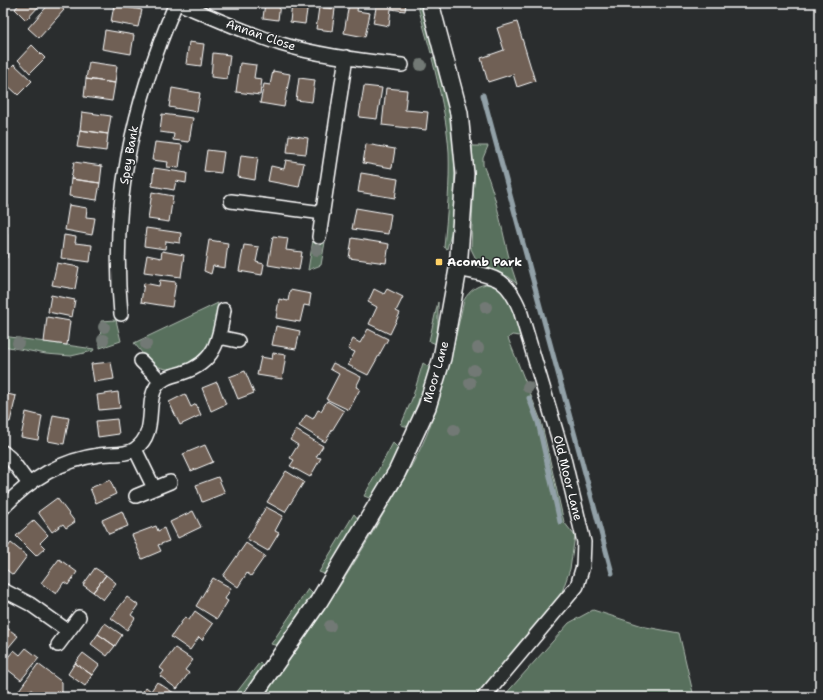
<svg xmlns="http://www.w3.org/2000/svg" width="823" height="700" font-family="'Shantell Sans',sans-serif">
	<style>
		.green { fill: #58705d; stroke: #acb8ae }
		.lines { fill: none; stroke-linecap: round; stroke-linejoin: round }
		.stream { stroke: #92a1a8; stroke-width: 5 }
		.building { fill: #6f6055; stroke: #fff }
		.minor-casing { stroke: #fff; stroke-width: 16 }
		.tertiary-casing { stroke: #fff; stroke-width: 20 }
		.minor { stroke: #2a2d2e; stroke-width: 13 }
		.tertiary { stroke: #2a2d2e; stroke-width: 17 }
		.tree { fill: #727974 }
		.poi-dot { fill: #ffd166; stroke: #2a2d2e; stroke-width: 1.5 }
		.labels { text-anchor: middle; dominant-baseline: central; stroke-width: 3; stroke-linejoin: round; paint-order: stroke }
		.street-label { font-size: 12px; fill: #fff; stroke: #2a2d2e }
		.poi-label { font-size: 12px; font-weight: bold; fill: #fff; stroke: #2a2d2e; text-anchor: start }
	</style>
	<rect width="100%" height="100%" fill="#2a2d2e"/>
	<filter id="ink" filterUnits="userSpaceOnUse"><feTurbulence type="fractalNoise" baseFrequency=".025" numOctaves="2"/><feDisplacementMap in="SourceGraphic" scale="8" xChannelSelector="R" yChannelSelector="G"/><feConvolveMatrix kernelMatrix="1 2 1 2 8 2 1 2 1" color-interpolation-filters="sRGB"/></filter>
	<g filter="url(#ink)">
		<!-- green -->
		<path class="green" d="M417,3h4l14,49 -4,1z
			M436,56l16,63 3,29 -1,74 -7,27 -3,-2c3,-32 6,-63 5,-95 -2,-32 -10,-64 -17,-94z
			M472,146h16l-5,12v7c17,37 20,80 34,119l-8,-7 -27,-11 -5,-5 -6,-12 3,-74z
			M313,240l12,2 -4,23 -13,5z
			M490,284c23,6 25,32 30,52l-8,-1 -4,3 33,83 23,101 11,14 -5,33 -8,23 -16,23 -70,82h-214c45,-59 86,-121 123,-186 15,-25 31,-51 42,-77 17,-44 27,-89 37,-134 6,-10 14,-16 26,-16z
			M438,302v37l-2,5 -7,-3z
			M218,303c-2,11 -2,24 -6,34 -9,21 -36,42 -59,27 -7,-5 -13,-14 -19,-21z
			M116,320l5,21 -21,7 1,-27z
			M3,336l91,13 -1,2 -22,5 -25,-2 -43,-8z
			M423,363l7,5 -21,59 -8,-2 11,-26z
			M393,443l6,6 -27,50 -8,-3z
			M354,514l5,6 -32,55 -8,-3z
			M308,589l6,6 -36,51 -7,-2z
			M593,610l53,17 33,6 15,64h-191l66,-74z
			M260,662l3,5 -22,30h-8z"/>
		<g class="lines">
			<!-- stream -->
			<path class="stream" d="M483,95l129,478
				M529,398l9,24 22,100"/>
		</g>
		<!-- building -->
		<path class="building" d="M20,3h22l-16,17 -11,-11z
			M50,3h6l8,7 -25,28 -11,-10z
			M265,3h15l-2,17 -15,-2z
			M292,3h16l-3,21 -15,-2z
			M349,3l9,1 -1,7 13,2 -5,24 -21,-4z
			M377,3h29l-1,8 -14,-2 -2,17 -16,-3z
			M114,5l28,5 -4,17 -27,-5z
			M319,7l16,2 -3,22 -16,-2z
			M517,22l18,59 -18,6 -4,-13 -25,8 -7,-24 23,-8 -7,-22z
			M105,30l29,5 -3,19 -29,-5z
			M189,42l15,2 -3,22 -15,-2z
			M32,45l13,13 -15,15 -12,-13z
			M213,53l17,2 -3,24 -16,-2z
			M89,62l28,4 -2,17 -29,-4z
			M240,63l16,2 -2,13 8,1 -2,16 -24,-3z
			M14,64l18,17 -14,14 -15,-14v-6z
			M273,71l17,3 -6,33 -24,-4 4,-19 6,1z
			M299,78l16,2 -3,22 -16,-2z
			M86,79l29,4 -3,18 -28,-4z
			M364,86l18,2 -5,31 -18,-2z
			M172,88l28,5 -3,19 -28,-5z
			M386,88l21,2 -2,20 23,2 -2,18 -44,-5z
			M82,112l29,4 -3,18 -28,-4z
			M162,114l31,4 -4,24 -16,-2 1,-6 -14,-2z
			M80,130l28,4 -2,17 -29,-4z
			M289,135l19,3 -2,16 -19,-2z
			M155,142l27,3 -3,23 -12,-1 1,-5 -16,-2z
			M366,144l29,5 -3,19 -29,-5z
			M207,150l17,2 -3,21 -17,-2z
			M241,155l17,2 -3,23 -17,-3z
			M286,160l18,3 -5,24 -31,-6 3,-15 13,3z
			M74,162l28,4 -2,17 -29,-4z
			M154,168l33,5 -1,10 -10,-2 -2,9 -22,-4z
			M361,173l37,6 -3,19 -37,-6z
			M71,179l29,4 -3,17 -28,-4z
			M152,192l21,4 -4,26 -21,-3z
			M3,201l6,5 -6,6z
			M69,205l18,3 -1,9 9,1 -3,17 -27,-5z
			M356,208l35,6 -3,20 -36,-5z
			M146,228l35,5 -1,10 -14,-2 -1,8 -21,-3z
			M3,233h4v25h-4z
			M64,235l12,2 -1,6 17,2 -2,17 -29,-4z
			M273,236l15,2 -2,12 16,2 -3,18 -31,-5z
			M352,238l37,6 -3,19 -37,-5z
			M209,240l19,3 -3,25 -12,-2 -2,8 -7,-3z
			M244,245l15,2 -3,15 8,2 -2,11 -23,-4z
			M162,251l22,4 -3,22 -37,-5 3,-17 14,3z
			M57,263l22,4 -4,22 -23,-4z
			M160,280l16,2 -4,25 -31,-5 3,-19 15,3z
			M374,289l10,5 3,-5 16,8 -7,14 4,2 -10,21 -21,-10 8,-17 -9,-5z
			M290,290l21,4 -2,12 -5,-1 -4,17 -24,-4 3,-19 9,2z
			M51,295l24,5 -3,17 -24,-5z
			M47,317l23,4 -3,24 -23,-3z
			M276,326l24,5 -4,18 -24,-4z
			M368,329l20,10 -20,36 -20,-10 7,-13 -7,-3 5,-10 7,4z
			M273,353l13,2 -4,24 -25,-4 4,-18 11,2z
			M111,362l3,17 -20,3 -3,-18z
			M333,363l28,14 -5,10 4,2 -11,21 -23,-11 13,-25 -9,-5z
			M245,371l9,22 -16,6 -9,-22z
			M217,382l9,22 -15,7 -9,-23z
			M118,392l2,16 -21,2 -2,-15z
			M3,393l13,3 -6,26 -7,-1z
			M185,394l6,13 5,-3 5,11 -21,10 -11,-23z
			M327,401l17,10 -19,31 -26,-16 7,-11 7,4 5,-9 3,1z
			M26,412l16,4 -4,24 -17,-3z
			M53,415l16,3 -5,26 -16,-3z
			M117,419l2,15 -21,3 -2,-16z
			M296,430l27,16 -7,11 5,1 -11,19 -20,-11 4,-6 -4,-2 8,-13 -8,-5z
			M205,445l8,17 -22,9 -8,-17z
			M286,471l18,11 -19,30 -18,-10z
			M218,477l7,16 -23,9 -6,-17z
			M110,480l6,14 -20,9 -6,-15z
			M57,498l18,24 -9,6 -3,-4 -11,8 -14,-20z
			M266,507l17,9 -8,15 4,2 -11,18 -21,-12z
			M122,511l6,15 -19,8 -7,-14z
			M193,511l8,16 -23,11 -8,-16z
			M34,520l14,15 -8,8 5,5 -9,8 -20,-20z
			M156,526l2,5 6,-3 5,13 -11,4 3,6 -19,8 -10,-24z
			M11,543l16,13 -14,19 -10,-8v-14z
			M246,543l19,13 -14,20 -4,-3 -9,14 -15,-11z
			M59,559l18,13 -9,13 -4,-3 -8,12 -15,-11z
			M95,568l11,7 -13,17 -10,-7z
			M106,575l10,8 -13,17 -10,-8z
			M213,578l18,10 -6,11 3,2 -11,18 -21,-13z
			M127,597l11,8 -7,10 4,3 -8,12 -16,-12z
			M195,611l18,13 -11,16 -3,-3 -9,13 -19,-13 14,-20 4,3z
			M105,623l17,12 -7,11 -17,-12z
			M3,625l15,11 -15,18z
			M98,634l17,12 -8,10 -16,-12z
			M26,648l13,10 -18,22 -18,-14v-3l11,-13 6,5z
			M175,648l18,12 -8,10 4,3 -12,16 -17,-13 4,-5 -4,-3z
			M83,653l16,12 -7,10 -17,-12z
			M75,663l17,12 -7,11 -17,-12z
			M38,664l24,18v15h-11l-2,-2 -2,2h-6l-11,-8 -4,6 -7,-5z
			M157,682l17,11 -3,4h-32l7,-10 5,4z"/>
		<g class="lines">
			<defs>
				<path id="minor" d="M178,3c34,14 68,30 103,41 39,12 81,16 121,21
					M231,201l92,12
					M319,237l27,-180
					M458,269c35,8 48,6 62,41l43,144 21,88 -1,24 -6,20 -93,111
					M121,314c-11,-111 12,-210 55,-311
					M219,337l19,4
					M141,361l20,20
					M135,449l19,39
					M3,452l7,6 19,26
					M136,496l34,-14
					M3,508c26,-28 58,-48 96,-53 12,-2 26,1 36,-6 23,-16 10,-45 21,-62 6,-9 15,-11 26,-14 33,-10 37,-33 42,-63
					M3,590l27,14 38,27
					M58,645l21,-28"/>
				<path id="tertiary" d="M252,697l67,-96 78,-129 30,-65 15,-49 16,-89 7,-95 -6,-61 -29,-110"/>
			</defs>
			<!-- minor casing -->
			<use href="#minor" class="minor-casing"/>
			<!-- tertiary casing -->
			<use href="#tertiary" class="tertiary-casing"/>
			<!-- minor -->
			<use href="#minor" class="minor"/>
			<!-- tertiary -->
			<use href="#tertiary" class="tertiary"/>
		</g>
		<!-- trees -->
		<g class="tree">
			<circle cx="421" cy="65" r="6"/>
			<circle cx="317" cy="250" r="6"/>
			<circle cx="486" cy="307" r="6"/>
			<circle cx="104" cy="327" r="6"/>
			<circle cx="103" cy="340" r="6"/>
			<circle cx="18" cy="343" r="6"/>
			<circle cx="146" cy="344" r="6"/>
			<circle cx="478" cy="348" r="6"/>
			<circle cx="474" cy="370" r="6"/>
			<circle cx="470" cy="383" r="6"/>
			<circle cx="528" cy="387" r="6"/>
			<circle cx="454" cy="430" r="6"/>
			<circle cx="330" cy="626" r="6"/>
		</g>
	</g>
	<!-- markers -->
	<rect class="poi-dot" x="435" y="258" width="8" height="8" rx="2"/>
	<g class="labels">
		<!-- street labels -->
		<g class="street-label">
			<text transform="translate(261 35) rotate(19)">Annan Close</text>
			<text transform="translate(129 155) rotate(-80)">Spey Bank</text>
			<text transform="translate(436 372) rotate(-74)">Moor Lane</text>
			<text transform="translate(568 478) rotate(76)">Old Moor Lane</text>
		</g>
		<!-- poi labels -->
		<g class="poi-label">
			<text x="447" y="262">Acomb Park</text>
		</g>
	</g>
	<!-- margin -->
	<rect width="823" height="700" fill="none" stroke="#2a2d2e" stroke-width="16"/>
	<rect x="8" y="8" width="807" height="684" fill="none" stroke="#fff" stroke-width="1.5" filter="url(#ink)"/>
</svg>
